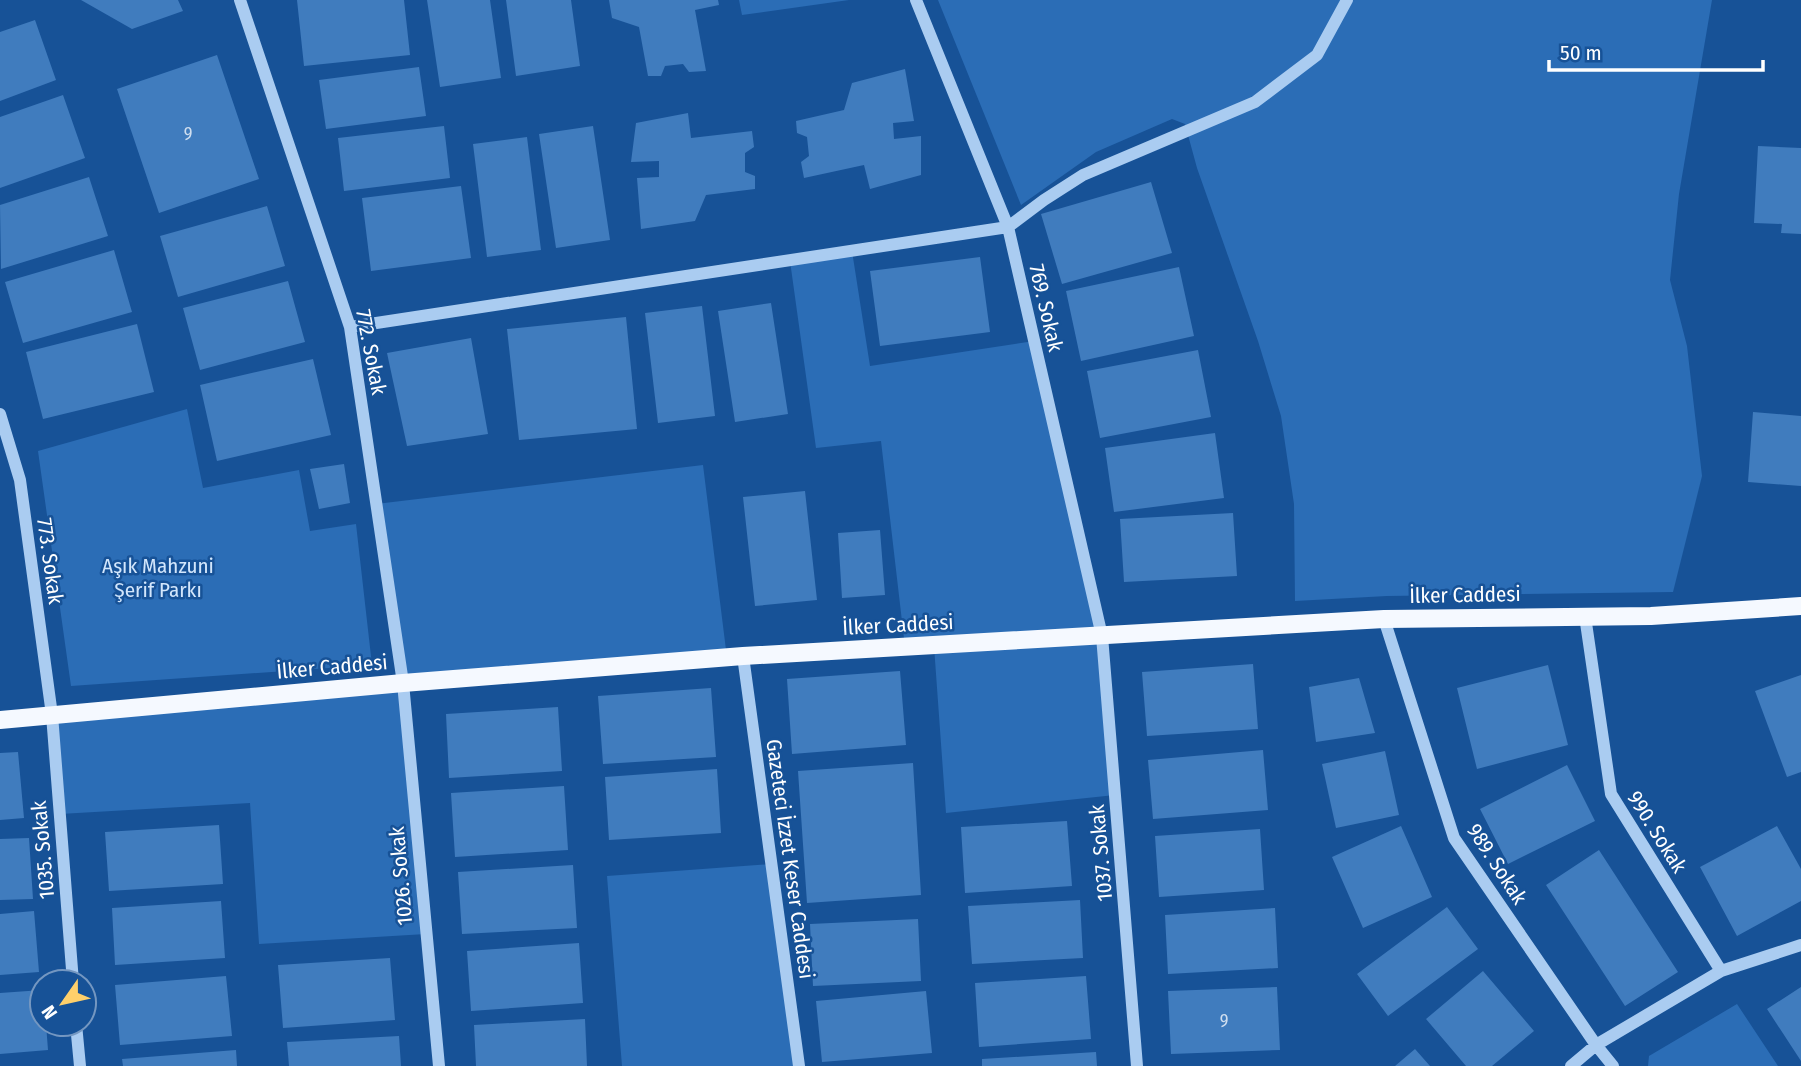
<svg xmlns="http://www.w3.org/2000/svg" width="1801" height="1066" font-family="'Fira Sans Condensed',sans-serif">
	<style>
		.green { fill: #2b6db6 }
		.building { fill: #407cbe }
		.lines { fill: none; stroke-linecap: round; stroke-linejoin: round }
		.minor { stroke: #aaccf1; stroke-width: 12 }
		.major { stroke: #f5f9ff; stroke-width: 18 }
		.labels { text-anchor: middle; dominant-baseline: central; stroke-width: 5; stroke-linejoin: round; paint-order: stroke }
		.number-label { font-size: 18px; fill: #cfdeef }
		.street-label { font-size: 21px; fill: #fff; stroke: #175297 }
		.park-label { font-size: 21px; fill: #d2e6fc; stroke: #175297 }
	</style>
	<rect width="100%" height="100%" fill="#175297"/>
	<!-- green -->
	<path class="green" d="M739,0h110l-107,15z
		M938,0h774l-33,194 -9,86 17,66 15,130 -29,116 -286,4 -92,5 -1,-97 -13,-88 -23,-75 -61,-173 -12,-44 -13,-5 -76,33 -75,53z
		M852,251l18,115 164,-25 68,295 13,159 -169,18 -12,-167 -29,1 -24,-206 -65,7 -26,-187z
		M187,409l16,79 96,-18 11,61 46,-7 16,141 -301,21 -33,-235z
		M703,465l24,193 -324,25 23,251 -167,10 -9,-141 -190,11 -8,-99 350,-32 -26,-179z
		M772,864l27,202h-177l-15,-190z
		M1737,1004l41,62h-130l1,-10z"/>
	<!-- building -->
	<path class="building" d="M81,0h97l5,11 -51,18z
		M297,0h107l6,55 -106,11z
		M427,0h63l11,78 -61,9z
		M506,0h65l9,66 -64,10z
		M609,0h109l1,5 -24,5 11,61 -17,1 -6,-8 -18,2 -4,10h-13l-9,-49 -27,-9z
		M35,20l21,60 -56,21v-69z
		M217,55l42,124 -100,34 -42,-124z
		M419,67l7,49 -100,13 -7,-49z
		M905,69l9,52 -21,2 1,16 27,-3v39l-51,14 -6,-24 -60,13 -3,-16 8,-6 -2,-19 -10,-4 -1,-12 48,-11 8,-27z
		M63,95l22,63 -85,30v-71z
		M688,113l3,25 61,-7 2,16 -9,6v19l10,4v13l-49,6 -11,26 -54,8 -4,-51 22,-1v-16l-28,1 5,-39z
		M444,126l6,52 -106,13 -6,-53z
		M593,126l17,114 -54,8 -17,-114z
		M527,137l14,113 -54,7 -14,-113z
		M1758,146l43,2v86l-20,-1 1,-9 -28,-1z
		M89,177l19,59 -107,33 -1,-64z
		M1151,182l21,71 -110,31 -21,-70z
		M461,186l10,72 -100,13 -9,-73z
		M267,206l18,60 -107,31 -18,-61z
		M114,250l18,62 -109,31 -18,-61z
		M980,257l10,75 -110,14 -10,-75z
		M1179,267l15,69 -113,25 -15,-70z
		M288,281l17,61 -105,28 -17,-62z
		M771,303l17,111 -53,8 -17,-111z
		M702,306l13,110 -57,7 -13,-110z
		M626,317l11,112 -118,11 -12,-111z
		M137,324l17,68 -111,27 -17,-67z
		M471,338l17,96 -81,12 -20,-93z
		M1198,350l13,67 -111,21 -13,-67z
		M313,359l18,76 -114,26 -17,-76z
		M1753,412l48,4v70l-53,-4z
		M1215,433l9,65 -110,14 -9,-64z
		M344,464l6,39 -31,6 -9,-40z
		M805,491l12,109 -62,6 -12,-109z
		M1233,513l4,63 -113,6 -4,-63z
		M880,530l5,65 -43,3 -4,-65z
		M1253,664l5,65 -111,7 -5,-64z
		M1548,665l20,80 -91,24 -20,-81z
		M900,671l6,74 -114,9 -5,-75z
		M1801,675v97l-14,5 -32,-86z
		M1359,678l16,55 -59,9 -7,-55z
		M711,688l5,69 -113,7 -5,-68z
		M558,707l4,64 -113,7 -3,-64z
		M1263,750l5,60 -115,9 -5,-59z
		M1385,751l14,64 -63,13 -14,-64z
		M18,752l6,66 -24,2v-67z
		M913,763l8,132 -114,8 -9,-132z
		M1567,765l28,56 -87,43 -28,-55z
		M717,769l4,64 -112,7 -4,-63z
		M564,786l4,64 -113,7 -4,-64z
		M1067,821l5,65 -107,7 -4,-66z
		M219,825l4,59 -114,7 -4,-59z
		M1401,826l31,71 -69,31 -31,-71z
		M1777,826l24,43v32l-64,35 -37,-69z
		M1260,829l4,61 -105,7 -4,-61z
		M29,838l4,61 -33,1v-61z
		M1599,850l79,122 -53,34 -79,-121z
		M573,865l4,63 -115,6 -4,-62z
		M1080,900l3,58 -111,6 -4,-58z
		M221,901l4,57 -110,7 -3,-57z
		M1447,907l31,42 -90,67 -31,-42z
		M1275,908l3,60 -110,6 -3,-59z
		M34,911l5,61 -39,3v-61z
		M918,919l3,62 -108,5 -3,-62z
		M579,943l4,60 -112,8 -4,-60z
		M390,958l5,62 -112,8 -5,-63z
		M1483,971l51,60 -42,35h-26l-40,-47z
		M226,976l6,60 -112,9 -5,-60z
		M1086,976l5,63 -112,8 -4,-64z
		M1277,987l3,63 -109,4 -3,-63z
		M1801,987v74l-34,-52z
		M42,990v34h4l2,26 -48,4v-61z
		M926,991l6,62 -110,9 -6,-61z
		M585,1019l2,47h-111l-2,-41z
		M399,1036l2,30h-112l-2,-24z
		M1415,1049l15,17h-35z
		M236,1050l1,16h-114l-1,-7z
		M1096,1052l1,14h-115v-7z"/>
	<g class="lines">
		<!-- minor -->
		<path class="minor" d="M240,0l110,327 53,356 36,383
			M916,0l92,227 94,409 35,430
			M350,327l658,-100 36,-27 39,-25 172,-73 62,-47 30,-55
			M0,414l20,66 32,235 21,267
			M1585,616l26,178 110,177
			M1384,619l70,219 142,207 17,21
			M743,656l56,410
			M76,1024l4,42
			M1571,1066l25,-21 125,-74 80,-26"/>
		<!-- major -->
		<path class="major" d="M0,720l403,-37 340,-27 641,-37 267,-3 150,-10"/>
	</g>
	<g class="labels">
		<!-- number labels -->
		<g class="number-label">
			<text x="188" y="134">9</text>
			<text x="1224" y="1021">9</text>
		</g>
		<!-- street labels -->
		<g class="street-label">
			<text transform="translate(1046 308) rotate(77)">769. Sokak</text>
			<text transform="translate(371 352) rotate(79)">772. Sokak</text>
			<text transform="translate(50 561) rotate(82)">773. Sokak</text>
			<text transform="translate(1465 595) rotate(-1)">İlker Caddesi</text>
			<text transform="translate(898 625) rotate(-3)">İlker Caddesi</text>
			<text transform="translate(332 667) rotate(-5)">İlker Caddesi</text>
			<text transform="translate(1657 832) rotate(58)">990. Sokak</text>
			<text transform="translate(43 850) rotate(-95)">1035. Sokak</text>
			<text transform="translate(1101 853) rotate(-95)">1037. Sokak</text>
			<text transform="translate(790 859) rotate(82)">Gazeteci İzzet Keser Caddesi</text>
			<text transform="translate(1497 864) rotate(57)">989. Sokak</text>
			<text transform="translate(401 876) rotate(-95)">1026. Sokak</text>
		</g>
		<!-- park labels -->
		<g class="park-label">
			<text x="158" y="566">Aşık Mahzuni<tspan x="158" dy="24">Şerif Parkı</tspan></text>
		</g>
	</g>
	<!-- north arrow -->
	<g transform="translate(63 1003) rotate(236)"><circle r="33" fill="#175297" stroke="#7497c1" stroke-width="2"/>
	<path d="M0-5L12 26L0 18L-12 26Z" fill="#ffd06b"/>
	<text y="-10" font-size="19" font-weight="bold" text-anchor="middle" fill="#ffffff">N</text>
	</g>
	<!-- scale -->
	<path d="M1549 60v10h214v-10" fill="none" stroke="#ffffff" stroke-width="3.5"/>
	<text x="1560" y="60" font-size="21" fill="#ffffff" stroke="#175297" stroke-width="5" paint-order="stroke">50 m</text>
</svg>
